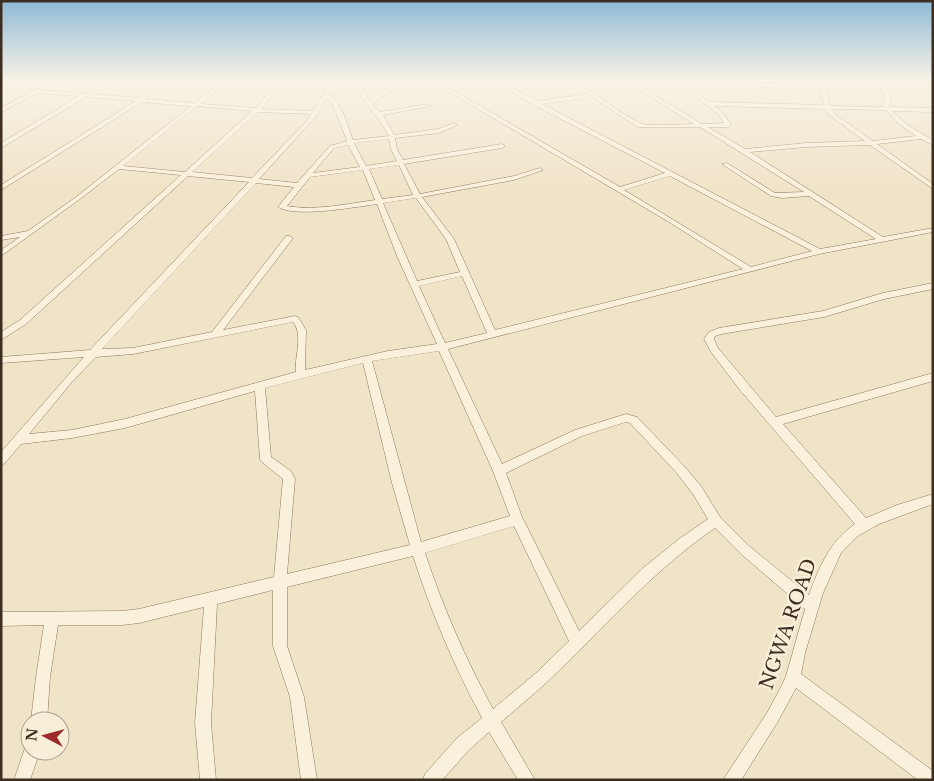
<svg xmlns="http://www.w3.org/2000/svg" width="934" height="781" font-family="'Libre Baskerville',serif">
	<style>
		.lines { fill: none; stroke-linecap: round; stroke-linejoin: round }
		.minor-casing { stroke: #8d765c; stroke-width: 1 }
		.minor { fill: #faf1dc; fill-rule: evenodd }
		.labels { text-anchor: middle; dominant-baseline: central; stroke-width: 5; stroke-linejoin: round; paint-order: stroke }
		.near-street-label { font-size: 19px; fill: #3d2e20; stroke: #f7eed8 }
	</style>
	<rect width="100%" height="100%" fill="#f0e4c8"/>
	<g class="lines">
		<defs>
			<path id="minor" d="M51,81h6l-15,9 42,4 20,-13h6l-20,13 50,4 23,-17h5l-22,18 49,4 28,-22h5l-27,23 55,4 23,-27h5l-23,28 52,2 13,-21 -3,-9h5l3,7 27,-7h9l-7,3 10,17 23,-17h4v2l-25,18 8,8 48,-8 3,2 -48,9 11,20 44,-6 16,-6 3,2 -18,8 -44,5 2,11 6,11 99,-16 3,2 -3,2 -98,16 16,30 94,-18 26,-8 3,2 -29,10 -92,17 32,42 41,91 248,-61 -74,-47 -238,-141h6l183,106 45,-14 -133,-69 -39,-23h6l38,20 51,-7 -31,-13c32,0 55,30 83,42 8,4 43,1 54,1l-69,-43h6l71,43 22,-1 -5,-8 -43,-34h5l28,21 115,3 -4,-16 -64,-2 -3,-2 3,-2 63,3 -2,-5h5l4,7 4,18 53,1 2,-10 -6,-16h5l7,16 -2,10 44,1v4l-41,-1 17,15 24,14v5l-12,-6 -44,5 56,40v5l-63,-44 -64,2 -56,5 133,85 50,-9v4l-114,22 -371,95 54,115 73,-34 51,-16 11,3 46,48 18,21 19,31 29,29 60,49c10,-28 21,-54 46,-71l-115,-134 -29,-38 -7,-13 5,-7 10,-4 104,-17 60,-18 50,-10v6l-49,10 -60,18 -103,17 -6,2 -1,3 4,9 58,69 157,-44v8l-150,43 83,94 31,-13 36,-11v10l-54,20 -21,12 -17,17 -18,40 -18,60 -4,21 132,97v9h-15l-122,-92 -19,35 -36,57h-18l44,-67 14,-26 5,-11 19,-67 -64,-55 -26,-26c-63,43 -113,102 -168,154 -15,14 -31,27 -46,40l34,58h-17l-29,-48 -20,18 -27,30h-19l2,-6 32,-36 25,-20c-28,-52 -51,-106 -69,-162l-126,31v59l17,51 13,83h-16l-11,-83 -17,-51v-56l-56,14 -6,119 5,57h-16l-5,-57 9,-116 -65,16 -17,2h-64l-8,52 -3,44h-16l5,-44 8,-52 -43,1v-14l121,-1 17,-2 135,-32 9,-98 -21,-17 -2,-3 -5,-68 -130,37 -53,10 -51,6 -16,19 -4,2v-13l83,-95 -83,6v-6l89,-7 159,-168 -61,-6 -162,148 -25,16v-8l19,-12 161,-145 -62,-6 -39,30 -79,57v-6l19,-13 -19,3v-4l27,-5 48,-34 115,-91 -49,-4 -141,88v-5l135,-84 -50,-4 -85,51v-5l78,-47 -42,-3 -36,19v-4zM355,85c9,19 24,32 34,51l-36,4c-6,-15 -10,-37 -25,-45l3,-4zM592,97l46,30h62l104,65 -29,1 -48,-30 -5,1 49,32 11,2 27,-2 67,43 -56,10 -278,-145zM326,98l5,3 2,4 14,36 -17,5 -33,37 -38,-4 60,-66 -1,-1zM197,106l55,5 -67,61 -62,-6zM714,106l111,3 4,6 36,26 -59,2 -61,6 -37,-22h20l3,-2 -8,-12zM831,109l55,1 13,14 17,12 -43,5 -40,-28zM258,112l53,2 -5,8 -54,56 -60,-6zM389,139l2,10 6,12 -31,5 -12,-23zM348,145l12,22 -47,6 21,-25zM399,165l14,30 -31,4 -13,-30zM363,170l12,30c-28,4 -60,11 -88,6l23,-29zM670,176l142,75 -61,16 -127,-77zM256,183l38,4 -16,20c18,11 77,0 99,-3l20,52 40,88 -49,7 -83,19 1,-40 -8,-13 -3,-1 -72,14 70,-92 -4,-2h-3l-74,96 -79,16 -31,1zM416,198l30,41 14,33 -43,9 -34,-78zM462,276l25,57 -42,10 -26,-57zM293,322c11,13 1,35 3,50l-171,47 -53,11 -43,4 42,-51 25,-26 37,-3zM439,351l54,120 17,45 -89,26 -49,-181zM363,363l29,120 18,62 -123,29 8,-95 -4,-8 -20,-14 -6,-69zM626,422l4,1 45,48 18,23 15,25 -29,20 -36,29 -64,63 -57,-114 -16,-44 76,-37zM514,526l55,115 -33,32 -43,36c-28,-51 -50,-102 -68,-156z
				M915,81h7l11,4v3z
				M30,744v7h10l-10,29h-16l12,-35z"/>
		</defs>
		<!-- minor casing -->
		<use href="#minor" class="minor-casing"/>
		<!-- minor -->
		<use href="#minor" class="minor"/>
	</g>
	<!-- sky -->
	<linearGradient id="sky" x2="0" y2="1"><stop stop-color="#8fbad6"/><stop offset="0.42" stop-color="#f8f3e6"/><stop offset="1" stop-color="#f8f3e6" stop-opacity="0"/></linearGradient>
	<rect width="934" height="191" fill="url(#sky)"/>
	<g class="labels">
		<!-- near-street labels -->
		<g class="near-street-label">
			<text transform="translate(788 624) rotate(-71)">NGWA ROAD</text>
		</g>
	</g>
	<!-- border -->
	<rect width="934" height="781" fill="none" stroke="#3d2e20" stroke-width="5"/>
	<!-- north arrow -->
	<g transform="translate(45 736) rotate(276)"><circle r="24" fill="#f7eed8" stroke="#ada18e"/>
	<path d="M0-4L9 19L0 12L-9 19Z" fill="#9e2a2b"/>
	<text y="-8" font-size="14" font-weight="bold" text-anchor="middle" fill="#3d2e20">N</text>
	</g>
</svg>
